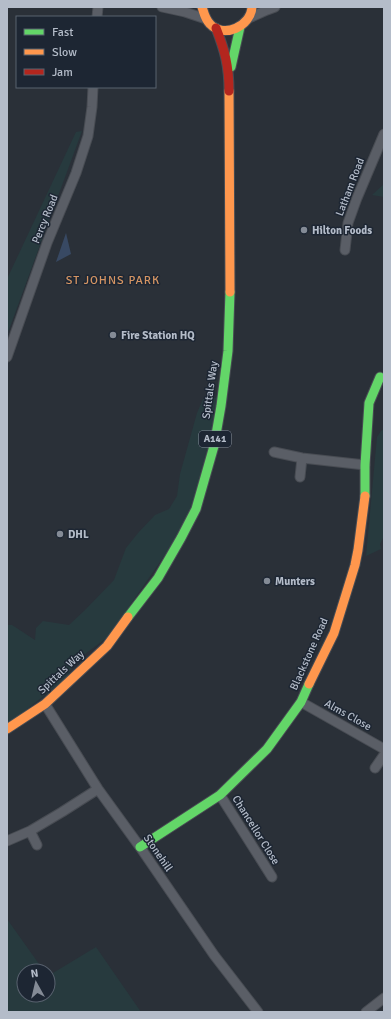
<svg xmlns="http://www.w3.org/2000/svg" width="391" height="1019" font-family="Signika,sans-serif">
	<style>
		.green { fill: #273a3e }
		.water { fill: #384963 }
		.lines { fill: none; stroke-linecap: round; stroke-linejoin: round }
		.street-casing { stroke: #484c53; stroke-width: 11 }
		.fast-casing { stroke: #484c53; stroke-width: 11 }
		.slow-casing { stroke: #484c53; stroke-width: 11 }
		.jam-casing { stroke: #484c53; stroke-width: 11 }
		.street { stroke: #5a5e66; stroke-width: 9 }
		.fast { stroke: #63d668; stroke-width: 9 }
		.slow { stroke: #ff974d; stroke-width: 9 }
		.jam { stroke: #b3261e; stroke-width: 9 }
		.poi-dot { fill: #848b96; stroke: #1d2633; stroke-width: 1.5 }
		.labels { text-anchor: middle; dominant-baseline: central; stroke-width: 3; stroke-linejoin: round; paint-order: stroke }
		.shield { fill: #1d2633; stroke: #878f9c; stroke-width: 1 }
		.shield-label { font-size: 10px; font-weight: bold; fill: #b4bcc9 }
		.street-label { font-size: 11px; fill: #b4bcc9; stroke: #1d2633 }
		.poi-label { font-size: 11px; font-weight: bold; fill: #b4bcc9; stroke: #1d2633; text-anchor: start }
		.neighbourhood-label { font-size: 12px; letter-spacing: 1px; fill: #d59563; stroke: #1d2633 }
	</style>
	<rect width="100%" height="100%" fill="#2a3038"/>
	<!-- green -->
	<path class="green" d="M82,131l-75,204v-56l69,-147z
		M384,184v13l-12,-2z
		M223,397l-30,109 -24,43 -61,88 -30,22 -13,20 -58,46v-100h5l23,15 1,-12 7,-7 26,4 16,-15 29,-30 12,-32 12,-15 17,-18 14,-6 8,-13 3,-22 17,-61 6,-14z
		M384,429v107l-4,8 1,5 -15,7 11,-119 4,-6z
		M7,919l37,52h-20v24h24v-19l48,-29 45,65h-134z"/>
	<!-- water -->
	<path class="water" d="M66,233l5,21 -15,8z"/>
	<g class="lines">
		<defs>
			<path id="street" d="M162,7l23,5 21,7
				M97,17l1,-10
				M249,18l18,-8 8,-3
				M345,250l3,-27 9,-25 27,-64
				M7,357l40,-114 29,-70 12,-37 4,-29 1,-20
				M274,452l28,6 63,7
				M300,477l2,-19
				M301,702l83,47
				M45,704l53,85 42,58 74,108 44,57
				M375,768l9,-13
				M220,795l52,82
				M30,831l7,14
				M7,841l23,-10 32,-19 36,-23
				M366,1012l18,-14"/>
			<path id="fast" d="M231,67l9,-40
				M365,496v-31l4,-62 11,-26
				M128,617l30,-39 23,-40 15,-29 18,-63 7,-40 7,-55 2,-59
				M140,847l80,-52 47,-46 34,-47 8,-18"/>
			<path id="slow" d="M202,7c2,6 3,12 8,17 14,15 41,2 42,-17
				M229,91l1,201
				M309,684l25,-51 21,-68 3,-15 7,-54
				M7,729l38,-25 62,-58 21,-29"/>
			<path id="jam" d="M216,28c9,23 13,38 13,63"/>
		</defs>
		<!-- street casing -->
		<use href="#street" class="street-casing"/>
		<!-- fast casing -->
		<use href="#fast" class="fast-casing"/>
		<!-- slow casing -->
		<use href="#slow" class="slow-casing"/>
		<!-- jam casing -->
		<use href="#jam" class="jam-casing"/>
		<!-- street -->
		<use href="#street" class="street"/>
		<!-- fast -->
		<use href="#fast" class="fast"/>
		<!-- slow -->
		<use href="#slow" class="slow"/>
		<!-- jam -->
		<use href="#jam" class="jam"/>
	</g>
	<!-- markers -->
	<g class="poi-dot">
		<circle cx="304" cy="230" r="4"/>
		<circle cx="113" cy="335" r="4"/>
		<circle cx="60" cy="534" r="4"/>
		<circle cx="267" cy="581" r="4"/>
	</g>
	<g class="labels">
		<!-- shield labels -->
		<rect class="shield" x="199" y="431" width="32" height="16" rx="3"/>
		<g class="shield-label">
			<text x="215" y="439">A141</text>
		</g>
		<!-- street labels -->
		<g class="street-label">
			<text transform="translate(350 187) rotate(-69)">Latham Road</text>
			<text transform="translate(45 219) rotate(-68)">Percy Road</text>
			<text transform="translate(210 390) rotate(-82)">Spittals Way</text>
			<text transform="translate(309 654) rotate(-66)">Blackstone Road</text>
			<text transform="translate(61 672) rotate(-43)">Spittals Way</text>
			<text transform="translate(348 715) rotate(29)">Alms Close</text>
			<text transform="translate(256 830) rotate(58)">Chancellor Close</text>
			<text transform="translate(158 853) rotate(56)">Stonehill</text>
		</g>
		<!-- poi labels -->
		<g class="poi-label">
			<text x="312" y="230">Hilton Foods</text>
			<text x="121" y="335">Fire Station HQ</text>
			<text x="68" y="534">DHL</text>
			<text x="275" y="581">Munters</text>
		</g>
		<!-- neighbourhood labels -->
		<g class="neighbourhood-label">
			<text x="113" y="280">ST JOHNS PARK</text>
		</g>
	</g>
	<!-- border -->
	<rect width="391" height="1019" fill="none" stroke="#b4bcc9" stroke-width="16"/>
	<!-- legend -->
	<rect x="16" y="16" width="140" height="72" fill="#1d2633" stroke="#59626f"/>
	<rect x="24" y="29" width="20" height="6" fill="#63d668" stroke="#59626f"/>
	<text x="52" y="36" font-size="12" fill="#b4bcc9">Fast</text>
	<rect x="24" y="49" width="20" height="6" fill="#ff974d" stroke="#59626f"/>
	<text x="52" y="56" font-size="12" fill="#b4bcc9">Slow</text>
	<rect x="24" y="69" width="20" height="6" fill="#b3261e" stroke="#59626f"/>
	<text x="52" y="76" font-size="12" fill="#b4bcc9">Jam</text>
	<!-- north arrow -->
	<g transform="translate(36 983) rotate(352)"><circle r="19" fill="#1d2633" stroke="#59626f"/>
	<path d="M0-3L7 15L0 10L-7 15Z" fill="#848b96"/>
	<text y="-6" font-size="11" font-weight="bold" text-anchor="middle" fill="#b4bcc9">N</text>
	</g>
</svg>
